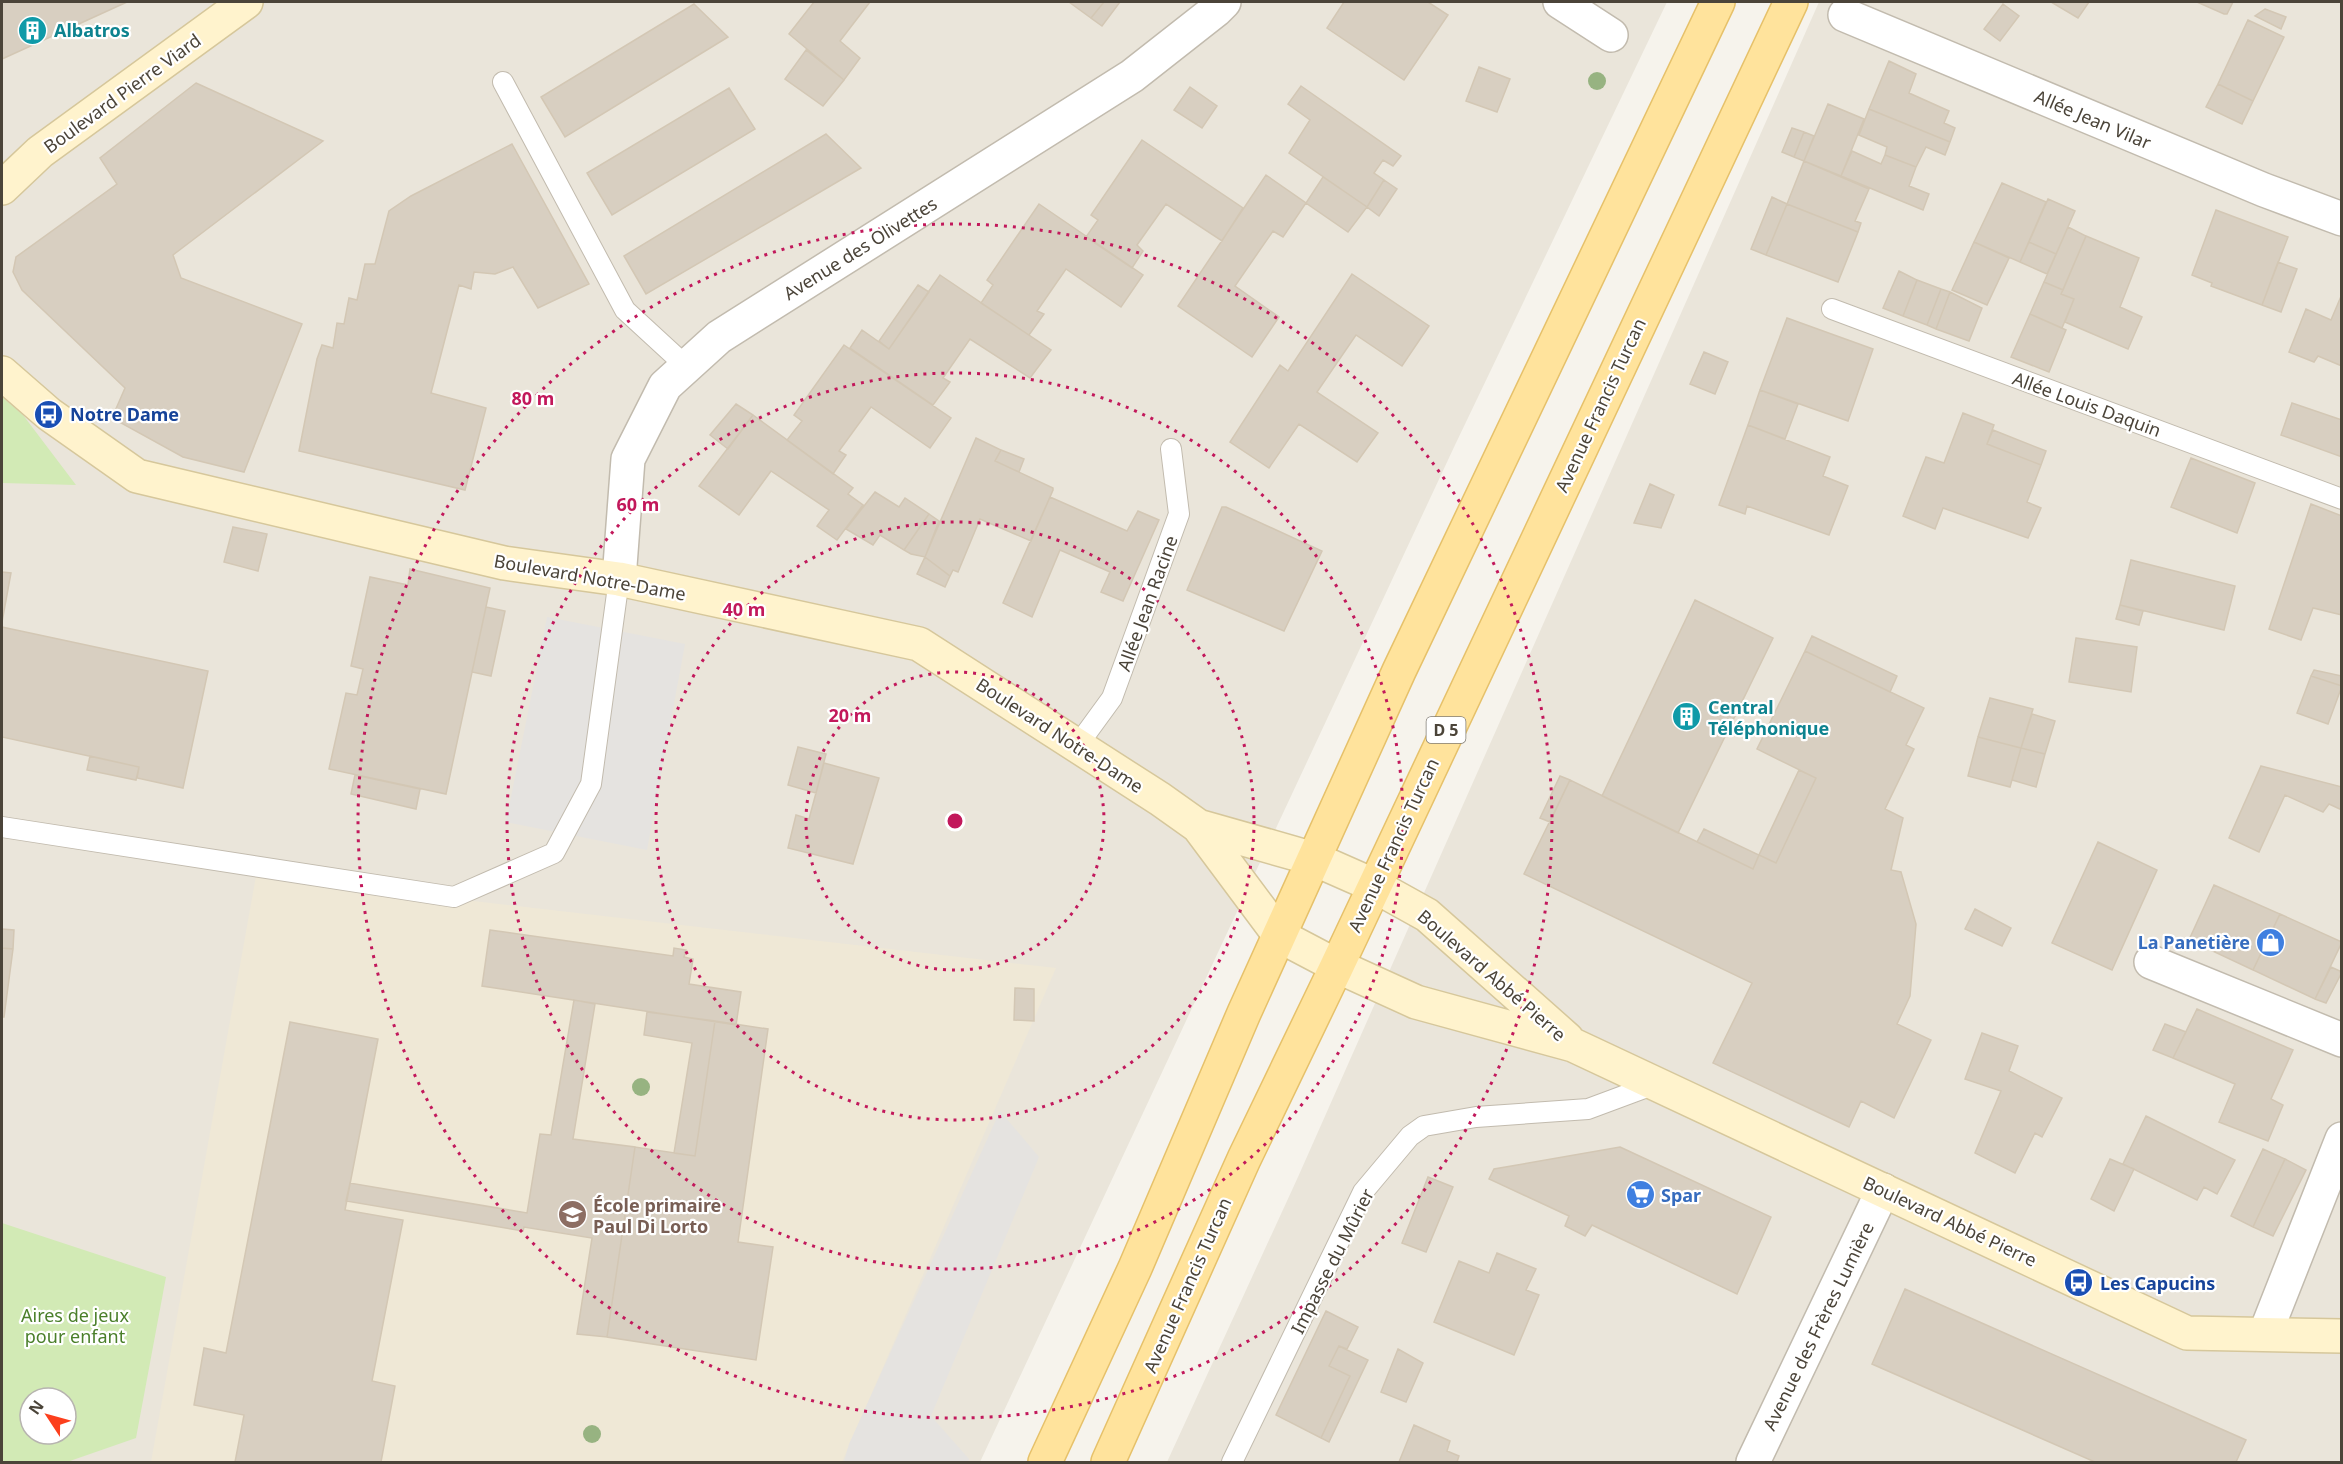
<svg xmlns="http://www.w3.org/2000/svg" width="2343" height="1464" font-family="'Noto Sans',sans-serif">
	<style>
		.residential { fill: #eae5da; fill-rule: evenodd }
		.education { fill: #efe8d6 }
		.green { fill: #d2eab5; fill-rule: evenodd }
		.parking { fill: #e5e3e0 }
		.building { fill: #d8cfc1; stroke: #d3c7b4; stroke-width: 1.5 }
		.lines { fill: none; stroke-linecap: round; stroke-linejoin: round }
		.lane-casing { stroke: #c2bbae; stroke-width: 22 }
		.street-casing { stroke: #c2bbae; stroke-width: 36 }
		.secondary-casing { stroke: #d6c79b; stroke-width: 36 }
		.primary-casing { stroke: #e6c16a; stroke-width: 36 }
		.lane { stroke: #fff; stroke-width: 20 }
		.street { stroke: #fff; stroke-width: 33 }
		.secondary { stroke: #fff3cd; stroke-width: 33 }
		.primary { stroke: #ffe39c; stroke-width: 33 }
		.tree { fill: #97b381 }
		.ring { fill: none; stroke: #c2185b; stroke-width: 3; stroke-dasharray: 3 6 }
		.labels { text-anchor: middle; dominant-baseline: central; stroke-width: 4.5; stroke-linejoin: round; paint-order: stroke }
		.shield { fill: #fff; stroke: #817c74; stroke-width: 1.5 }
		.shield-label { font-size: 16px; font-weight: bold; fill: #4b4439 }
		.culture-label { font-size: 18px; font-weight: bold; fill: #0d838f; stroke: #fff; text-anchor: start }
		.street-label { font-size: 18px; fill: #4b4439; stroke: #fff }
		.transit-label { font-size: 18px; font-weight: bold; fill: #164399; stroke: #fff; text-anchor: start }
		.shop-label { font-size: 18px; font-weight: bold; fill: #366cbe; stroke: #fff; text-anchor: end }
		.education-label { font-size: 18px; font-weight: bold; fill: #785e54; stroke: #fff; text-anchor: start }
		.park-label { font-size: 18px; fill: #4a7f2a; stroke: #fff }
		.centre { fill: #c2185b; stroke: #fff; stroke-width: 3 }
		.ring-label { font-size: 18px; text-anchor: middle; font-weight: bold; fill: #c2185b; stroke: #fff; stroke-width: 4.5; stroke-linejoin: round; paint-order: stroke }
	</style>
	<rect width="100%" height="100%" fill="#f6f3ec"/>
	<!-- residential -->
	<path class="residential" d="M2,2h1665l-212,443 -475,1017h-978zM30,1398h36v36h-36z
		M1819,2h522v1460h-1174l131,-285z"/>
	<!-- education -->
	<path class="education" d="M256,876l800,92 -214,494h-691z"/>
	<!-- green -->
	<path class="green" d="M2,397l21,18 53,70 -74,-2z
		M2,1223l164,54 -30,161 -69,24h-65zM30,1398h36v36h-36z"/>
	<!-- parking -->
	<path class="parking" d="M547,617l138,27 -38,206 -141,-28z
		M1000,1111l39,46 -108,259 38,43 -1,3h-124l5,-18z"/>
	<!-- building -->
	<path class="building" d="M2,2h125l-125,57z
		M814,2h56l-30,39 20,17 -16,22 -55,-46z
		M1069,2h35l-13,16z
		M1104,2h16l-18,24 -11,-8z
		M1344,2h84l20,13 -44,65 -77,-52z
		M2051,2h38l-11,16z
		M2197,2h36l-6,12h-3z
		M694,4l34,33 -163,100 -24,-40z
		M2003,4l16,12 -19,25 -16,-12z
		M2265,9l21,8 -5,12 -26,-13z
		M2248,20l36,17 -31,64 -35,-17z
		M806,50l38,30 -21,26 -38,-27z
		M1889,61l27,13 -7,19 40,18 -5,12 11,5 -5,14 -81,-33z
		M1479,67l31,12 -13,33 -31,-11z
		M196,83l127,58 -150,114 8,23 121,46 -58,148 -61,-15 -71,-39 13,-30 -103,-98 -9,-18 3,-15 101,-73 -17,-26z
		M2218,84l35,17 -11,23 -36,-17z
		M1301,86l100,70 -8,10 -10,-6 -9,13 10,7 -17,27 -78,-54 21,-33 -22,-16z
		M1190,87l27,19 -15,22 -28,-18z
		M729,88l26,41 -143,86 -25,-42z
		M1828,104l36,15 -23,57 -37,-15z
		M1869,109l81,33 -5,13 -19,-8 -10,20 -31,-12 2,-8 -28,-12z
		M1792,128l12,4 -10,25 -12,-5z
		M1804,132l10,4 -10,25 -10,-4z
		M826,134l35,34 -215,126 -22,-38z
		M1142,140l101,68 -21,33 -56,-37 -29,41 6,6 -11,17 -46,-31 12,-17 -7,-5z
		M512,144l77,140 -51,24 -25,-41 -18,7 -21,-2 -3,17 -12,-4 -28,108 55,15 -21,82 -166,-39 18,-92 5,-14 11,3 4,-25 7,1 5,-26 8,2 8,-36h10l14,-53 22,-15z
		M1852,151l29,13 4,-9 31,12 -7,19 20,8 -6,16 -82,-34z
		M1804,161l65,28 -14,32 6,2 -3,9 -71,-28z
		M1266,175l40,28 -23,34 -10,-6 -38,55 44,31 -27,40 -74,-51z
		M1323,177l44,30 -19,25 -42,-29z
		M1384,180l13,9 -18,27 -12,-9z
		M2002,183l44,19 -26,60 -46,-20z
		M1772,197l15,7 -21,51 -15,-6z
		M2048,199l27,12 -19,43 -27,-12z
		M1039,204l104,71 -22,32 -55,-38 -29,42 7,3 -15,21 -48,-32 12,-18 -6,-5z
		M1787,204l71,28 -20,50 -72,-27z
		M2216,210l72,27 -26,68 -51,-19 1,-3 -20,-8z
		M2068,227l18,9 -23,54 -19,-8z
		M2086,236l53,22 -19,49 22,10 -14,32 -63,-27 9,-23 -13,-5z
		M1974,242l35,16 -22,47 -35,-15z
		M2029,242l27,12 -9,20 -27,-12z
		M2278,262l19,7 -16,43 -19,-7z
		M1899,271l18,9 -14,36 -20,-8z
		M1352,274l77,52 -27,40 -46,-31 -39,57 61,41 -21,29 -58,-38 -30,44 -39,-26 50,-77 8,6z
		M940,275l111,75 -21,28 -60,-39 -27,39 7,4 -17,23 -83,-57 12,-18 27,19z
		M1917,280l24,9 -14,36 -24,-9z
		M2044,282l19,8 -2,4 13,5 -12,29 -32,-14z
		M918,285l11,7 -40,57 -10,-8z
		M1941,289l9,3 -14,37 -9,-4z
		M1950,292l32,16 -13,33 -33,-12z
		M2342,294v72l-24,-10 -4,6 -25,-10 17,-43 25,11z
		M2030,314l36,16 -17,42 -38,-15z
		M1787,318l86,31 -25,72 -88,-31z
		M844,345l107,73 -21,30 -59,-41 -32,44 7,4 -13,19 -46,-34 15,-19 -8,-6z
		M1704,352l24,10 -13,32 -25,-10z
		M1760,390l38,14 -13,35 -37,-14z
		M2292,403l50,17v37l-61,-22z
		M736,404l17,11 -25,34 -18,-14z
		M1963,413l31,12 -7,19 54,21 -14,37 14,6 -13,30 -85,-30 -8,21 -32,-13 23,-59 18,6z
		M753,415l100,73 -5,6 15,11 -26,35 -20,-14 12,-16 -58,-39 -32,44 -40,-29z
		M1748,425l82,32 -7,19 25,10 -19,49 -82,-29 -2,8 -26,-9z
		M1993,430l53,21 -5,14 -54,-21z
		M976,438l25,12 -6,11 58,27v2l-22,51 -51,-22 -22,53 -5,-2 -3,6 -25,-19z
		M1001,450l23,9 -5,13 -24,-11z
		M2191,458l64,25 -18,50 -66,-26z
		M1650,484l24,11 -13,33 -27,-5z
		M875,492l24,15 6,-9 24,16 -25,36 -24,-15 -7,10 -27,-16z
		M1050,497l77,34 11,-20 21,9 -36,81 -22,-9 9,-20 -50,-22 -28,67 -29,-14z
		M2311,504l31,12v99l-29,-7 -12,32 -32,-11z
		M1222,507h4l96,44 -38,80 -97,-41z
		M929,514l10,7 -14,36 -14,-3 -7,-4z
		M233,527l34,7 -9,37 -34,-9z
		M925,557l25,19 -5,11 -28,-13z
		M2131,560l104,26 -11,44 -104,-25z
		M410,569l80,19 -44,206 -117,-25 17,-76 11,2 6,-26 -12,-3 19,-89 38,8z
		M2,572l9,1 -9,49z
		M1695,600l78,38 -95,195 -76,-37z
		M2120,605l23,6 -4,14 -23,-6z
		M486,607l19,4 -14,65 -19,-4z
		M2,627l206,44 -25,117 -46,-10 2,-11 -137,-30z
		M1812,636l85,40 -7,16 -85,-41z
		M2076,638l61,9 -6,45 -62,-10z
		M1805,651l119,57 -18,37 8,4 -29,60 18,9 -12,52 10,2 15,52 -6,72 -13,28 34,16 -37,78 -33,-17 -12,26 -136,-64 39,-80 -228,-109 46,-94 183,89 6,-14 17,8 40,-85 -59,-29z
		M2314,670l28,6v10l-31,-10z
		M2311,676l31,10 -14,38 -31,-11z
		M1990,698l43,11 -12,39 -43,-11z
		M2032,714l23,7 -10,33 -24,-6z
		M1978,737l43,11 -11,39 -42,-11z
		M798,747l28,7 -10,39 -28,-8z
		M2021,748l24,6 -9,33 -24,-7z
		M90,756l49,11 -3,13 -49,-10z
		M824,763l55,15 -26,86 -65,-16 8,-33 13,4z
		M2261,766l81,21v23l-13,-6 -6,8 -38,-17 -26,57 -30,-14z
		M1799,770l17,8 -40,85 -17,-8z
		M355,775l65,14 -4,20 -65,-15z
		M1560,776l10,4 -20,42 -10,-4z
		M1704,829l55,26 -6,14 -56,-27z
		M2098,842l59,28 -45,100 -60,-27z
		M2214,885l66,29 -27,56 -64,-30z
		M1975,909l36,19 -9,18 -37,-17z
		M2280,914l62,28 -27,57 -62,-29z
		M2,929l12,1 -1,19 -11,-1z
		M490,930l183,26 1,-8 12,2 -2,7 9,2 -4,25 52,8 -5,33 -254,-39z
		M2,948l11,1 -9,68h-2z
		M2331,967l9,4 1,3 -15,29 -11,-4z
		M1015,988l19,1v32l-20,-1z
		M574,1000l21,4 -22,135 62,8 -28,190 -30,-3 15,-96 -68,-11 -1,4 -177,-30 4,-18 177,30 13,-79 11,1z
		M2197,1009l96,41 -22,49 12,6 -15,36 -49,-19 16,-38 -62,-26z
		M647,1012l68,9 -20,135 -21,-3 18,-110 -48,-8z
		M715,1021l53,8 -30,213 35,5 -17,113 -149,-23 28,-190 60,9z
		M290,1022l88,17 -33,171 58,10 -31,161 23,5 -14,76h-146l9,-47 -50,-10 10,-57 22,5z
		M2165,1024l21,8 -13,26 -20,-8z
		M1982,1033l36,13 -9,25 53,27 -20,39 -7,-4 -20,40 -40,-20 26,-62 -36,-12z
		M2146,1116l89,44 -18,34 -13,-7 -7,13 -74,-36z
		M1620,1147l151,70 -34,77 -145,-69 -7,11 -20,-10 4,-10 -80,-37 5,-10z
		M2263,1149l22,10 -32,68 -22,-11z
		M2110,1159l24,10 -20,42 -23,-12z
		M2285,1159l21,11 -33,66 -20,-9z
		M1428,1177l25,10 -27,65 -24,-9z
		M1497,1253l39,16 -10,21 13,5 -25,60 -80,-33 25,-61 30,12z
		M1905,1289l341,151 -10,22h-141l-223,-98z
		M1326,1311l32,16 -11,22 -8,-3 -10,20 21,10 -29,62 -45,-23z
		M1339,1346l29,14 -39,82 -8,-4 29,-62 -21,-10z
		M1398,1349l25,14 -17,39 -25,-10z
		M1414,1425l36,16 -3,10 12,5 -2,6h-58z"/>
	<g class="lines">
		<defs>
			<path id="lane" d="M503,82l122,228 62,57
				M1832,309l510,190
				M1077,746l35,-48 67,-184 -8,-65
				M2,827l452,70 100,-44 37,-69 28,-205
				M1232,1462l131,-270 47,-56 14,-10 52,-9 112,-8 70,-26"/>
			<path id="street" d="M1560,2l51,33
				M1845,15l419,175 78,29
				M619,579l9,-120 37,-73 54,-49 413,-261 84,-66 8,-8
				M2151,962l191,78
				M2265,1334l77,-195
				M1753,1462l130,-272"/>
			<path id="secondary" d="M2,188l38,-36 206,-150
				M2,373l47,41 88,62 367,87 115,16 300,65 241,155 38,27 82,110 57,30 79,36 157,43 614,288 155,3
				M1198,826l116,33 59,26 54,30 140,124"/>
			<path id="primary" d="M1045,1462l90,-194 109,-255 155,-342 319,-669
				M1108,1462l136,-303 93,-193 454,-964"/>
		</defs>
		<!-- lane casing -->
		<use href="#lane" class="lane-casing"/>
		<!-- street casing -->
		<use href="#street" class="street-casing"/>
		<!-- secondary casing -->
		<use href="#secondary" class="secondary-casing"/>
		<!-- primary casing -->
		<use href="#primary" class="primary-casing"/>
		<!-- lane -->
		<use href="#lane" class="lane"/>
		<!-- street -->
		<use href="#street" class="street"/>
		<!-- secondary -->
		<use href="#secondary" class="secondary"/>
		<!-- primary -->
		<use href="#primary" class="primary"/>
	</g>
	<!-- trees -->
	<g class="tree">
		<circle cx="1597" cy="81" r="9"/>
		<circle cx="641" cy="1087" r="9"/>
		<circle cx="592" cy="1434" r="9"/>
	</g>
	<!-- distance rings -->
	<g class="ring">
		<circle cx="955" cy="821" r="149"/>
		<circle cx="955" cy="821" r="299"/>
		<circle cx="955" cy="821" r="448"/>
		<circle cx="955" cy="821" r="597"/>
	</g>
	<!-- icons -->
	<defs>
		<symbol id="building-disc" viewBox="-11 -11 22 22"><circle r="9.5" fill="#0f9aa8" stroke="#fff"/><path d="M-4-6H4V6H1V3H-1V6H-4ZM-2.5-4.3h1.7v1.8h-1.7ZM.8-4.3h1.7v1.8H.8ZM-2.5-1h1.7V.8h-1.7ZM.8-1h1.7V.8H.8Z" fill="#fff"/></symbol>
		<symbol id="bus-disc" viewBox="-11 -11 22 22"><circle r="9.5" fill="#1a4fb4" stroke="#fff"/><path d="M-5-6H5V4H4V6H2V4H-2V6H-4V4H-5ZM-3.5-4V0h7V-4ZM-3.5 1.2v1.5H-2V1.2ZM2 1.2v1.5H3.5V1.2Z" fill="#fff"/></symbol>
		<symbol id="shop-disc" viewBox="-11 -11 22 22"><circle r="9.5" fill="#3f7fe0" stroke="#fff"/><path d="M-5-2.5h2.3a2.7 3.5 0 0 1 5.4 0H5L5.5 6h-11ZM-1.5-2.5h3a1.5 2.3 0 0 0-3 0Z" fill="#fff"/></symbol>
		<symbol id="supermarket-disc" viewBox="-11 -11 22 22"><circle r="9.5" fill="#3f7fe0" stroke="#fff"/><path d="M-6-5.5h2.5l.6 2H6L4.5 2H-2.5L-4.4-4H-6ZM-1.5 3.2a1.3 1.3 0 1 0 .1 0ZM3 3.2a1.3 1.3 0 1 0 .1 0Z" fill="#fff"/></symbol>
		<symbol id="school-disc" viewBox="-11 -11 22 22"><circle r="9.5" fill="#8d6e63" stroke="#fff"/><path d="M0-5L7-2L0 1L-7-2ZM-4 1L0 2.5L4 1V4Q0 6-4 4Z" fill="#fff"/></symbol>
	</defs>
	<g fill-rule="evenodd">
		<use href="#building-disc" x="16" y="14" width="33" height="33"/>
		<use href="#bus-disc" x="32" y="398" width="33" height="33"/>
		<use href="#building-disc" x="1670" y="700" width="33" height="33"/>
		<use href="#shop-disc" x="2254" y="926" width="33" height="33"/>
		<use href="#supermarket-disc" x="1624" y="1178" width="33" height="33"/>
		<use href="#school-disc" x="556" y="1198" width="33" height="33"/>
		<use href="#bus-disc" x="2062" y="1266" width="33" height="33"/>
	</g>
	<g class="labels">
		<!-- shield labels -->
		<rect class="shield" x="1426.5" y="717" width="39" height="26" rx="4.5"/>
		<g class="shield-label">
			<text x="1446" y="730">D 5</text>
		</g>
		<!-- culture labels -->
		<g class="culture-label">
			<text x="54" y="30">Albatros</text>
			<text x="1708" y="707">Central<tspan x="1708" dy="21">Téléphonique</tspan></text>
		</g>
		<!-- street labels -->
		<g class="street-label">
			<text transform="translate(122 93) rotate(-36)">Boulevard Pierre Viard</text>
			<text transform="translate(2093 119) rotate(23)">Allée Jean Vilar</text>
			<text transform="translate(860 248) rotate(-32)">Avenue des Olivettes</text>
			<text transform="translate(2087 404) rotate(20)">Allée Louis Daquin</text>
			<text transform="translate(1600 405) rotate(-65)">Avenue Francis Turcan</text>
			<text transform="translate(590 577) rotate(10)">Boulevard Notre-Dame</text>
			<text transform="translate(1147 603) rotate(-70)">Allée Jean Racine</text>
			<text transform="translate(1060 735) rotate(33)">Boulevard Notre-Dame</text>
			<text transform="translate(1393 845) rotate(-65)">Avenue Francis Turcan</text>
			<text transform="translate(1492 975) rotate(41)">Boulevard Abbé Pierre</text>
			<text transform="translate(1950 1221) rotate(25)">Boulevard Abbé Pierre</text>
			<text transform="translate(1332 1261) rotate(-63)">Impasse du Mûrier</text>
			<text transform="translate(1187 1285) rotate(-66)">Avenue Francis Turcan</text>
			<text transform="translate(1818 1326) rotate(-64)">Avenue des Frères Lumière</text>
		</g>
		<!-- transit labels -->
		<g class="transit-label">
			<text x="70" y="414">Notre Dame</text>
			<text x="2100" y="1283">Les Capucins</text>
		</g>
		<!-- shop labels -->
		<g class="shop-label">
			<text x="2250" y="942">La Panetière</text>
			<text x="1661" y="1195" text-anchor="start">Spar</text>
		</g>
		<!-- education labels -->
		<g class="education-label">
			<text x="593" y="1205">École primaire<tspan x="593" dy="21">Paul Di Lorto</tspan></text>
		</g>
		<!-- park labels -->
		<g class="park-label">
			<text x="75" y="1315">Aires de jeux<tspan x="75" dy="21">pour enfant</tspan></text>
		</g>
	</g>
	<circle cx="955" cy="821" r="9" class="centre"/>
	<g class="ring-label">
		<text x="533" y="405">80 m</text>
		<text x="638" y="511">60 m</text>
		<text x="744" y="616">40 m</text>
		<text x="850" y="722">20 m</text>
	</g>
	<!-- border -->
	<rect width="2343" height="1464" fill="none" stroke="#4b4439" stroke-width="6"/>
	<!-- north arrow -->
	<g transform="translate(48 1416) rotate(306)"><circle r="28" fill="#ffffff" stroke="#b7b4b0" stroke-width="1.5"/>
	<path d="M0-4.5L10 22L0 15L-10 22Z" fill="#fc3f1d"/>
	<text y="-9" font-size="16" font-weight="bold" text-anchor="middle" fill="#4b4439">N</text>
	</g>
</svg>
